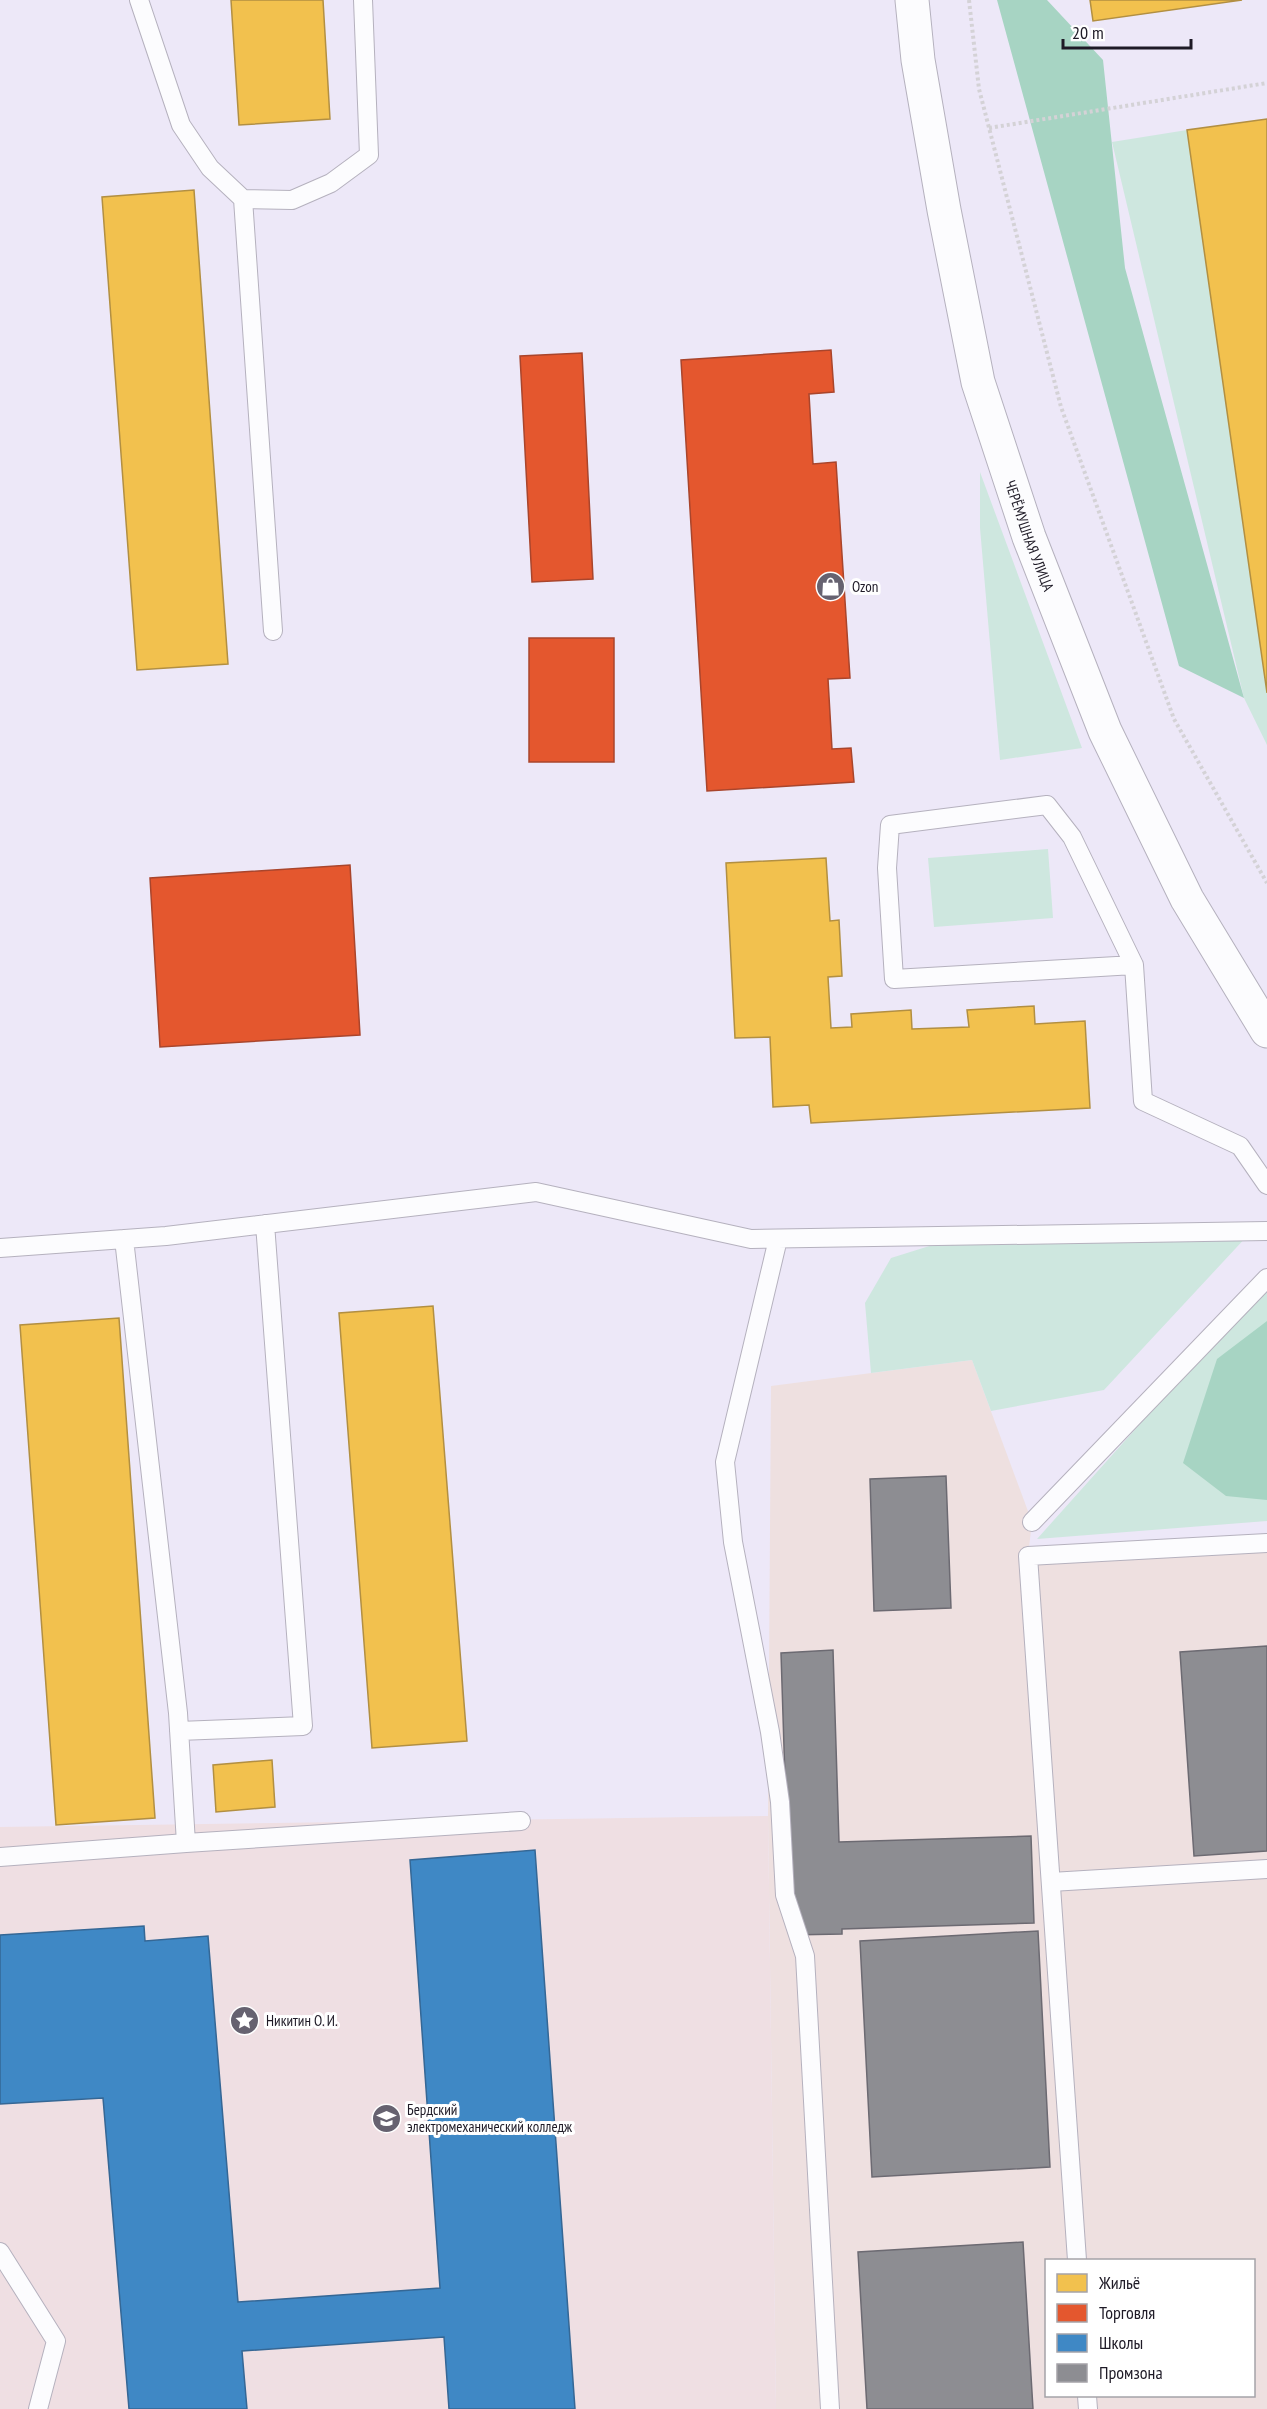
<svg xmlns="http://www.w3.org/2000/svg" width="1267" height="2409" font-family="'PT Sans Narrow',sans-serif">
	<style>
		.industrial { fill: #eee0e0; fill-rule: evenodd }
		.education { fill: #efdfe3 }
		.green { fill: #cee7df }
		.forest { fill: #a7d4c3 }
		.homes { fill: #f2c14e; stroke: #b28f42; stroke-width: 1.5 }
		.shops { fill: #e4572e; stroke: #a9452c; stroke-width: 1.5 }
		.schools { fill: #3f88c5; stroke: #356795; stroke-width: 1.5 }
		.industry { fill: #8d8d92; stroke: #6c6a72; stroke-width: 1.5 }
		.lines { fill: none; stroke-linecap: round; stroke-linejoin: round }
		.lane-casing { stroke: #b5b1be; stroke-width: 20 }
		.secondary-casing { stroke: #b5b1be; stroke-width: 35 }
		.path { stroke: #d4d2d6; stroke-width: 4; stroke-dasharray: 3 3; stroke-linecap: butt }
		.lane { stroke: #fcfcfe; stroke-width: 18 }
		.secondary { stroke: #fcfcfe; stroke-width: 33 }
		.labels { text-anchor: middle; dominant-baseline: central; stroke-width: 6; stroke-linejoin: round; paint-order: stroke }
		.street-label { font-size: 15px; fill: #1e1a26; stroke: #fff }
		.poi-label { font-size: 15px; fill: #1e1a26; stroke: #fff; text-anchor: start }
	</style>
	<rect width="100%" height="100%" fill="#ede8f8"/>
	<!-- industrial -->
	<path class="industrial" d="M972,1360l60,162 -4,34 239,-13v866h-491l-8,-593 3,-430zM1046,2260h208v136h-208z"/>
	<!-- education -->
	<path class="education" d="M768,1816l8,593h-776v-582z"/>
	<!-- green -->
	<path class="green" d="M1187,130l80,563v52l-23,-47 -132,-556z
		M980,472l102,276 -82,12 -20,-232z
		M1048,849l5,69 -119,9 -6,-69z
		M1249,1234l-145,156 -113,21 -19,-51 -101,13 -6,-70 26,-45 48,-15z
		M1267,1282v239l-230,18z"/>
	<!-- forest -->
	<path class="forest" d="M997,0h50l56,60 22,208 119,430 -65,-32z
		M1267,1321v179l-41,-4 -43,-33 34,-104z"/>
	<!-- homes -->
	<path class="homes" d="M231,0h92l7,119 -91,6z
		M1090,0h152l-149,21z
		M1267,119v574l-80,-563z
		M194,190l34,474 -91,6 -35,-473z
		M826,858l4,63 9,-1 3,56 -14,1 3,51 21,-1 -1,-13 60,-4 1,19 57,-2 -2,-17 67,-4 1,18 50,-3 5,87 -279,15 -2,-18 -36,2 -3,-70 -35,1 -9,-175z
		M433,1306l34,435 -95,7 -33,-435z
		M119,1318l36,500 -99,7 -36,-500z
		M272,1760l3,47 -59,5 -3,-47z"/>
	<!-- shops -->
	<path class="shops" d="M831,350l3,42 -25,2 4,70 23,-2 14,216 -22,1 4,70 19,-1 3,34 -147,9 -26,-431z
		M582,353l11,226 -61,3 -12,-226z
		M529,638h85v124h-85z
		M350,865l10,170 -200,12 -10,-169z"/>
	<!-- schools -->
	<path class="schools" d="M535,1850l40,559h-126l-5,-72 -202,14 5,58h-118l-26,-311 -103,6v-169l144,-9 1,15 63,-5 30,366 202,-14 -30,-428z"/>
	<!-- industry -->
	<path class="industry" d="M946,1476l5,132 -77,3 -4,-132z
		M1267,1646v205l-73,5 -14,-204z
		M833,1650l6,192 192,-6 3,87 -192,6v5l-52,1 -9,-282z
		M1038,1931l12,236 -178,10 -12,-236z
		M1023,2242l10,167h-166l-9,-157z"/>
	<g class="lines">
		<defs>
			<path id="lane" d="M139,0l42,125 29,43 33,31 30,432
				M243,199l49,1 39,-17 38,-28 -6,-155
				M1134,965l-62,-128 -25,-32 -157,20 -3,43 7,111 240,-14 9,136 97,45 27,39
				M778,1239l-53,223 8,80 37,190 10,70 5,93 20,61 25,453
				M0,1248l166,-12 370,-44 215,47 516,-8
				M1032,1522l235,-244
				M179,1731l124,-5 -38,-502
				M186,1843l335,-22
				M0,1857l186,-14 -8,-130 -54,-474
				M1051,1882l216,-13
				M0,2252l56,89 -18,68
				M1077,2260l-49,-704 239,-13
				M1087,2396l1,13"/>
			<g id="secondary">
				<path id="s1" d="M912,0l6,60 26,150 34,172 51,155 76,194 82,168 80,132"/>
			</g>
		</defs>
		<!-- lane casing -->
		<use href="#lane" class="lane-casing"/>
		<!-- secondary casing -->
		<use href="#secondary" class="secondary-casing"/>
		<!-- path -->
		<path class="path" d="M969,0l10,89 82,318 113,312 93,164
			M989,128l278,-45"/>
		<!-- lane -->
		<use href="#lane" class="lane"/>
		<!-- secondary -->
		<use href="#secondary" class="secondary"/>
	</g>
	<!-- icons -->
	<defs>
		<symbol id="shop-disc" viewBox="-11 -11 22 22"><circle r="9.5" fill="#666270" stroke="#fff"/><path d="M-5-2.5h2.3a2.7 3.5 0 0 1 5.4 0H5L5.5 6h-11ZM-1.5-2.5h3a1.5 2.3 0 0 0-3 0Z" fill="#fff"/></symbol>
		<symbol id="sight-disc" viewBox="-11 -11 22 22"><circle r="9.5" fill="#666270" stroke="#fff"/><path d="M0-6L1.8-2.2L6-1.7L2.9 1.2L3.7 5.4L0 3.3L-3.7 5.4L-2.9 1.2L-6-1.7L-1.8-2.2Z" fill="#fff"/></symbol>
		<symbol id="university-disc" viewBox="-11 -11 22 22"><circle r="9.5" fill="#666270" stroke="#fff"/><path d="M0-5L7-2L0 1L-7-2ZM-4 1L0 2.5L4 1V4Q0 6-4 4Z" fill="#fff"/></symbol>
	</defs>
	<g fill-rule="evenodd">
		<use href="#shop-disc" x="814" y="570" width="33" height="33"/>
		<use href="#sight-disc" x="228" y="2004" width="33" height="33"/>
		<use href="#university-disc" x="370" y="2102" width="33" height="33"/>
	</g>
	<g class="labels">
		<!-- street labels -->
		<g class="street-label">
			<text stroke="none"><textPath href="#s1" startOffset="550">ЧЕРЁМУШНАЯ УЛИЦА</textPath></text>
		</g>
		<!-- poi labels -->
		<g class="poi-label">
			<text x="852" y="586">Ozon</text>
			<text x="266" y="2020">Никитин О. И.</text>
			<text x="407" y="2109">Бердский<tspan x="407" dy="17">электромеханический колледж</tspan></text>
		</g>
	</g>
	<!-- legend -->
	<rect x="1045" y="2259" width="210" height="138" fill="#ffffff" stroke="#a5a3a8" stroke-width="1.5"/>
	<rect x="1057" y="2274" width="30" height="18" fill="#f2c14e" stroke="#a5a3a8" stroke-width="1.5"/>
	<text x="1099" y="2289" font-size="18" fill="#1e1a26">Жильё</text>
	<rect x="1057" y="2304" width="30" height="18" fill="#e4572e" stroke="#a5a3a8" stroke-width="1.5"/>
	<text x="1099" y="2319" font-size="18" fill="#1e1a26">Торговля</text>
	<rect x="1057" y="2334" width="30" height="18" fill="#3f88c5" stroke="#a5a3a8" stroke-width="1.5"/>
	<text x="1099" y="2349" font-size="18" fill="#1e1a26">Школы</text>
	<rect x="1057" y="2364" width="30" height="18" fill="#8d8d92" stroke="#a5a3a8" stroke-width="1.5"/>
	<text x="1099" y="2379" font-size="18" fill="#1e1a26">Промзона</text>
	<!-- scale -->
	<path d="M1063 39v9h128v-9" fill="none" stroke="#1e1a26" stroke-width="3"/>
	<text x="1072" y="39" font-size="18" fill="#1e1a26" stroke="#ffffff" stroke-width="4.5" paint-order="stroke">20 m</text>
</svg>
